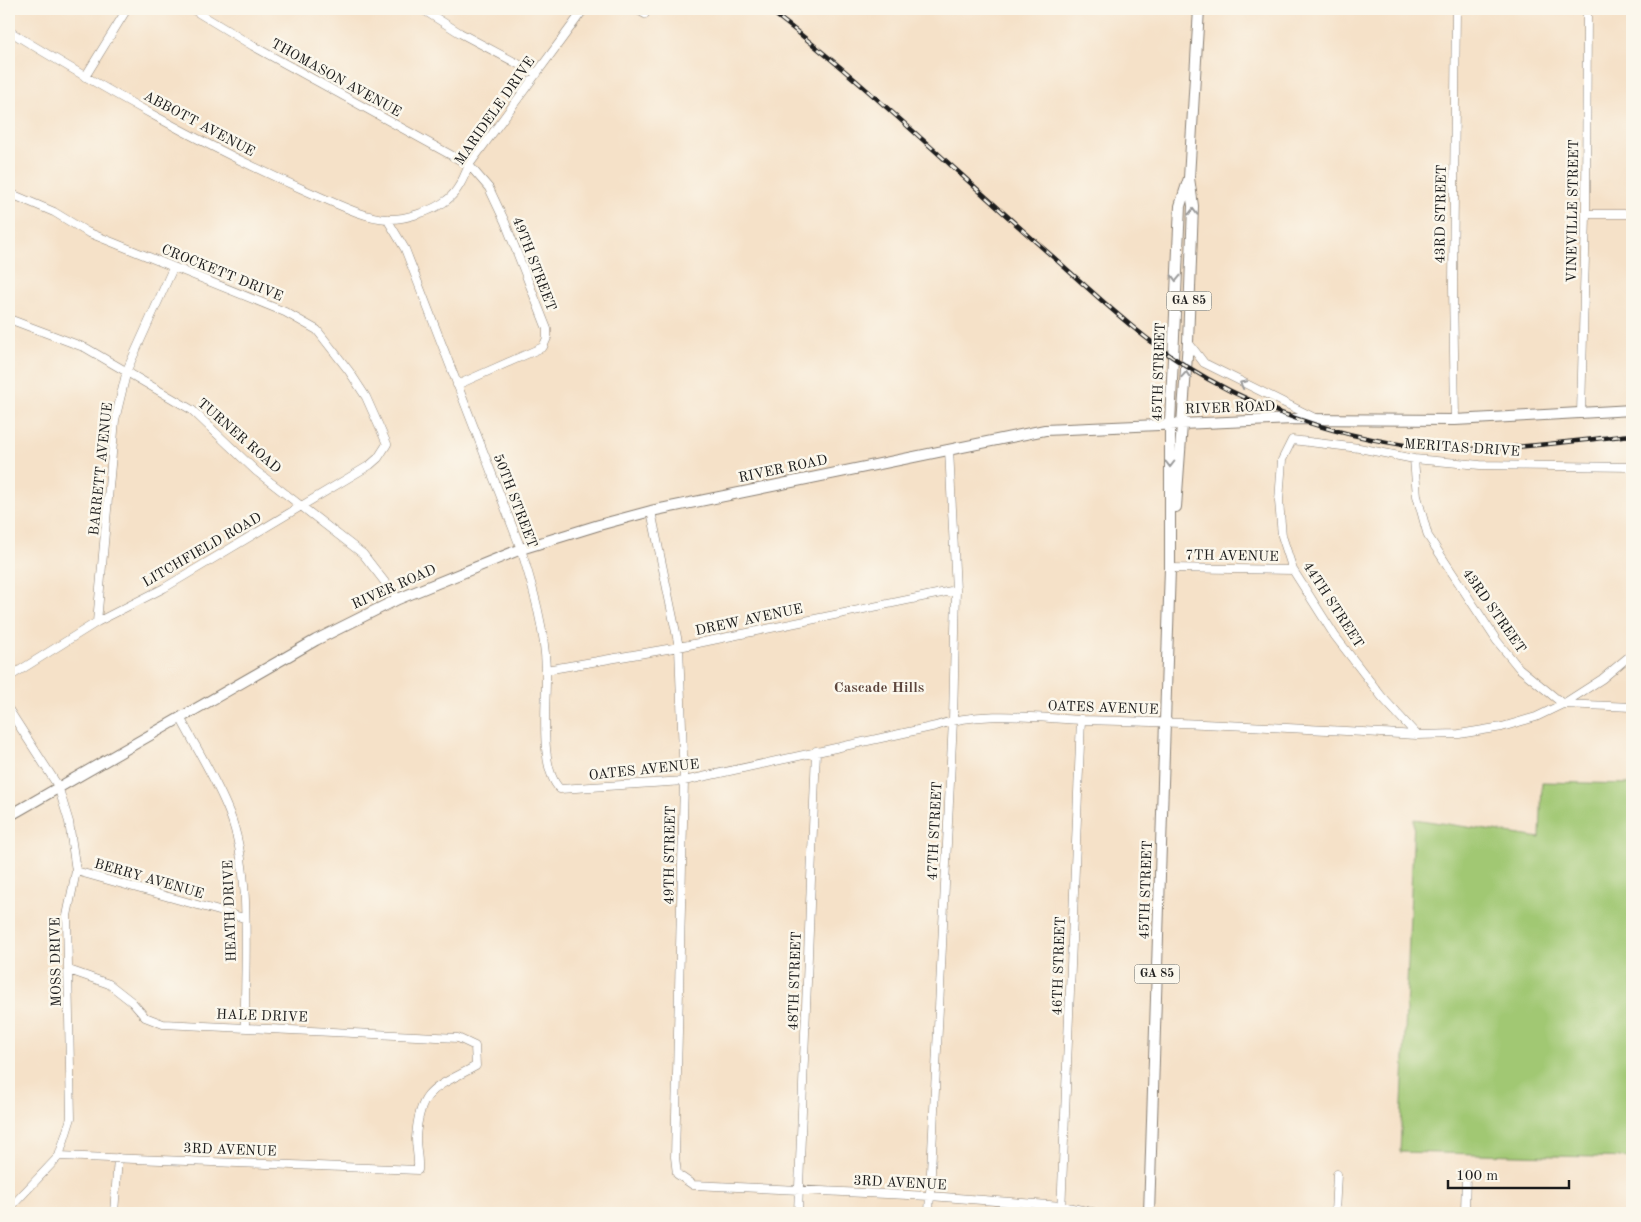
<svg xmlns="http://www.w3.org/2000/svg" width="1641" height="1222" font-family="'Old Standard TT',serif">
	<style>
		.green { fill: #a1c873; stroke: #5e7248 }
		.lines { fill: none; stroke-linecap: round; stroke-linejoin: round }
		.minor-casing { stroke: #887e72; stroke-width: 9 }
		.major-casing { stroke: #887e72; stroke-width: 12 }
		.minor { stroke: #fff; stroke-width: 8 }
		.major { stroke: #fff; stroke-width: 10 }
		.rail-casing { stroke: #1c1c1c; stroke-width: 4.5 }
		.rail { stroke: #fbf7ec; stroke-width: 2.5; stroke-dasharray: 8; stroke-linecap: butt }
		.oneway { stroke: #999 }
		.labels { text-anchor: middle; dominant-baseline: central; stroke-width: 5; stroke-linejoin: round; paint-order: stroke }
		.shield { fill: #fbf7ec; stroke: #5f5e5a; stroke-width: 1 }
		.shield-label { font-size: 12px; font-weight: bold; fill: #1c1c1c }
		.street-label { font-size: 14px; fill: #1c1c1c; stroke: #fbf7ec }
		.neighbourhood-label { font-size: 15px; font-weight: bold; fill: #5d463d; stroke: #fbf7ec }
	</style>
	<rect width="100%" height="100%" fill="#fbf7ec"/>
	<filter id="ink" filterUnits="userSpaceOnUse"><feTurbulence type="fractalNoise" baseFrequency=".02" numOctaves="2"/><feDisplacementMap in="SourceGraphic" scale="10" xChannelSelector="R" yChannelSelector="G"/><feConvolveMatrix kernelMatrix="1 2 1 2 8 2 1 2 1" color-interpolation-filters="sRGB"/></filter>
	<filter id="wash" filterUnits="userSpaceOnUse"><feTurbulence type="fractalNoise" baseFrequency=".0096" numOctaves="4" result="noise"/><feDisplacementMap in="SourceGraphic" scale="20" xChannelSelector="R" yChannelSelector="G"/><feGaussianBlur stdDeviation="1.12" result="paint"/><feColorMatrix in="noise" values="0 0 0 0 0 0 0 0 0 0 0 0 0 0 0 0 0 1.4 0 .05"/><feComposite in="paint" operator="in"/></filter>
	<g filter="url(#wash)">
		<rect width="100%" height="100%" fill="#f5e1c8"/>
		<!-- green -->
		<path class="green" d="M1542,782l90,2v374l-232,-6 14,-333 126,19z"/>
	</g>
	<g filter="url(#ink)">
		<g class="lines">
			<defs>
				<path id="minor" d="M192,9l61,37 216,119 20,23 16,34 42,107v9l-4,9 -86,38
					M422,9l38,24 77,41
					M636,9l9,5
					M9,31c97,59 196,116 300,161 22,9 54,26 78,27 17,1 46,-8 60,-19 11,-8 17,-23 22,-35l115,-156
					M85,77l42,-68
					M9,193l45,19 33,20 198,80 32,18 32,41 17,26 21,47 -9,14 -8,7 -206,123 -67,34 -88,55
					M1586,214h46
					M387,219l18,30 116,300c12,39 24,80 25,121 1,30 -8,98 14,119l124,-8 252,-55c43,-16 101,-8 147,-6 111,2 223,9 334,15l42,-1 43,-7 34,-10 27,-13 69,3
					M9,319l77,29 106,62 64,61 107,83 35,45
					M1188,342l16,21 111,55
					M1581,414l5,-200 1,-205
					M1455,420l-2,-135 3,-276
					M1414,459l3,37 11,40 69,105 22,27 44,36 39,-25 30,-25
					M651,511l28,136 5,134 -9,376 2,17 16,11 237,11 132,10 35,7
					M1170,568l123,2
					M97,622l18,-202 12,-50 46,-102
					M546,670l133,-23 277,-57
					M9,710l49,76 11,36 7,49 -9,45 4,202 -12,38 -50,53
					M180,717c16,31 36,62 49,95 24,59 15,152 16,216
					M1417,735l-35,-38 -47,-61 -42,-66 -11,-34 -3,-35 3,-41 10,-20 67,8 55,11 66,6 152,2
					M76,871l168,47
					M59,1156l359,14c1,-11 -2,-21 -2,-32 3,-50 20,-50 60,-72l-1,-20 -17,-8 -295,-14 -18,-7 -13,-15 -23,-18 -40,-14
					M114,1213l4,-55
					M798,1213l18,-462
					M929,1213l24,-493 3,-130 -7,-141
					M1061,1213l20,-494
					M1335,1213l2,-39
					M1465,1213l1,-39"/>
				<path id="major" d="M1176,507l12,-165 5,-136 -4,-28 10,-169
					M9,816l307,-176 82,-41 123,-50 78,-24 52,-14 394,-81 249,-11 161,1 177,-10
					M1149,1213l21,-645v-145l10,-217 9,-28"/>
			</defs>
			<!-- minor casing -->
			<use href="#minor" class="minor-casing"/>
			<!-- major casing -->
			<use href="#major" class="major-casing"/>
			<!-- minor -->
			<use href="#minor" class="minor"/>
			<!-- major -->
			<use href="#major" class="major"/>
			<defs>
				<path id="rail" d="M768,9c100,76 190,165 284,247 43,38 85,79 134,110 67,42 140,67 218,79 75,11 154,-3 228,-10"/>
			</defs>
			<!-- rail casing -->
			<use href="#rail" class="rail-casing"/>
			<!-- rail -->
			<use href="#rail" class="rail"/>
		</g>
		<!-- one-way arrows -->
		<defs><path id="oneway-chevron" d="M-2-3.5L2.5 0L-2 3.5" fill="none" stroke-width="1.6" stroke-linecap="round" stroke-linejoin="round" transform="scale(1.25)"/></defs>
		<g class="oneway">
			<use href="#oneway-chevron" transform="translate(1193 212) rotate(-89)"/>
			<use href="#oneway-chevron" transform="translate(1176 278) rotate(92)"/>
			<use href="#oneway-chevron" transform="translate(1186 375) rotate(-86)"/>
			<use href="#oneway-chevron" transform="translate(1243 384) rotate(-153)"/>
			<use href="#oneway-chevron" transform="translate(1170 464) rotate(90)"/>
		</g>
	</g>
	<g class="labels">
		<!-- shield labels -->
		<g class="shield">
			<rect x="1166.5" y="291.5" width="45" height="19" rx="4"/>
			<rect x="1134.5" y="964.5" width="45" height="19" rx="4"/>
		</g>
		<g class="shield-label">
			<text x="1189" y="301">GA 85</text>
			<text x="1157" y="974">GA 85</text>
		</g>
		<!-- street labels -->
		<g class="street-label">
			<text transform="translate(336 78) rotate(29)">THOMASON AVENUE</text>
			<text transform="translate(495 111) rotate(-55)">MARIDELE DRIVE</text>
			<text transform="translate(199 124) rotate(28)">ABBOTT AVENUE</text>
			<text transform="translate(1573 211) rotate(-89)">VINEVILLE STREET</text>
			<text transform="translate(1441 214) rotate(-89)">43RD STREET</text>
			<text transform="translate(534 264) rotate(69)">49TH STREET</text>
			<text transform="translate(222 273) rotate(22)">CROCKETT DRIVE</text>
			<text transform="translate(1159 372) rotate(-88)">45TH STREET</text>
			<text transform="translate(1230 408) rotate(-2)">RIVER ROAD</text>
			<text transform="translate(239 436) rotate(41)">TURNER ROAD</text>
			<text transform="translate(1462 448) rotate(4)">MERITAS DRIVE</text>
			<text transform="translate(101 469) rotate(-84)">BARRETT AVENUE</text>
			<text transform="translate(783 469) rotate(-12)">RIVER ROAD</text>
			<text transform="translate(515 501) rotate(69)">50TH STREET</text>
			<text transform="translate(202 550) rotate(-30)">LITCHFIELD ROAD</text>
			<text transform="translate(1232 556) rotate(1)">7TH AVENUE</text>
			<text transform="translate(394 587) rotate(-24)">RIVER ROAD</text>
			<text transform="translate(1333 605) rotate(57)">44TH STREET</text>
			<text transform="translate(1494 611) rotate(55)">43RD STREET</text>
			<text transform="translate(749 620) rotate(-12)">DREW AVENUE</text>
			<text transform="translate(1103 708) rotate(2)">OATES AVENUE</text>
			<text transform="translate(644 770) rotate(-6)">OATES AVENUE</text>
			<text transform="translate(935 831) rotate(-87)">47TH STREET</text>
			<text transform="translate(670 855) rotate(-89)">49TH STREET</text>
			<text transform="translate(149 879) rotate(16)">BERRY AVENUE</text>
			<text transform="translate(1146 890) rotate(-88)">45TH STREET</text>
			<text transform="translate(230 911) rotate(-92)">HEATH DRIVE</text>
			<text transform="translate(56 962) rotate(-91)">MOSS DRIVE</text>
			<text transform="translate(1059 966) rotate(-88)">46TH STREET</text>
			<text transform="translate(795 981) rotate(-88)">48TH STREET</text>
			<text transform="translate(262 1016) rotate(2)">HALE DRIVE</text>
			<text transform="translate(230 1150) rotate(2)">3RD AVENUE</text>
			<text transform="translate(900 1183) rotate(3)">3RD AVENUE</text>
		</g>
		<!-- neighbourhood labels -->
		<g class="neighbourhood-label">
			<text x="879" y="688">Cascade Hills</text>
		</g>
	</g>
	<!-- margin -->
	<rect width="1641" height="1222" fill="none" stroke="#fbf7ec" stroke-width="30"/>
	<!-- scale -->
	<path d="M1448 1180v8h121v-8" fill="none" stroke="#1c1c1c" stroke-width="2.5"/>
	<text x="1456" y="1180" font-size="15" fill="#1c1c1c" stroke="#fbf7ec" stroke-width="4" paint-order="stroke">100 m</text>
</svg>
